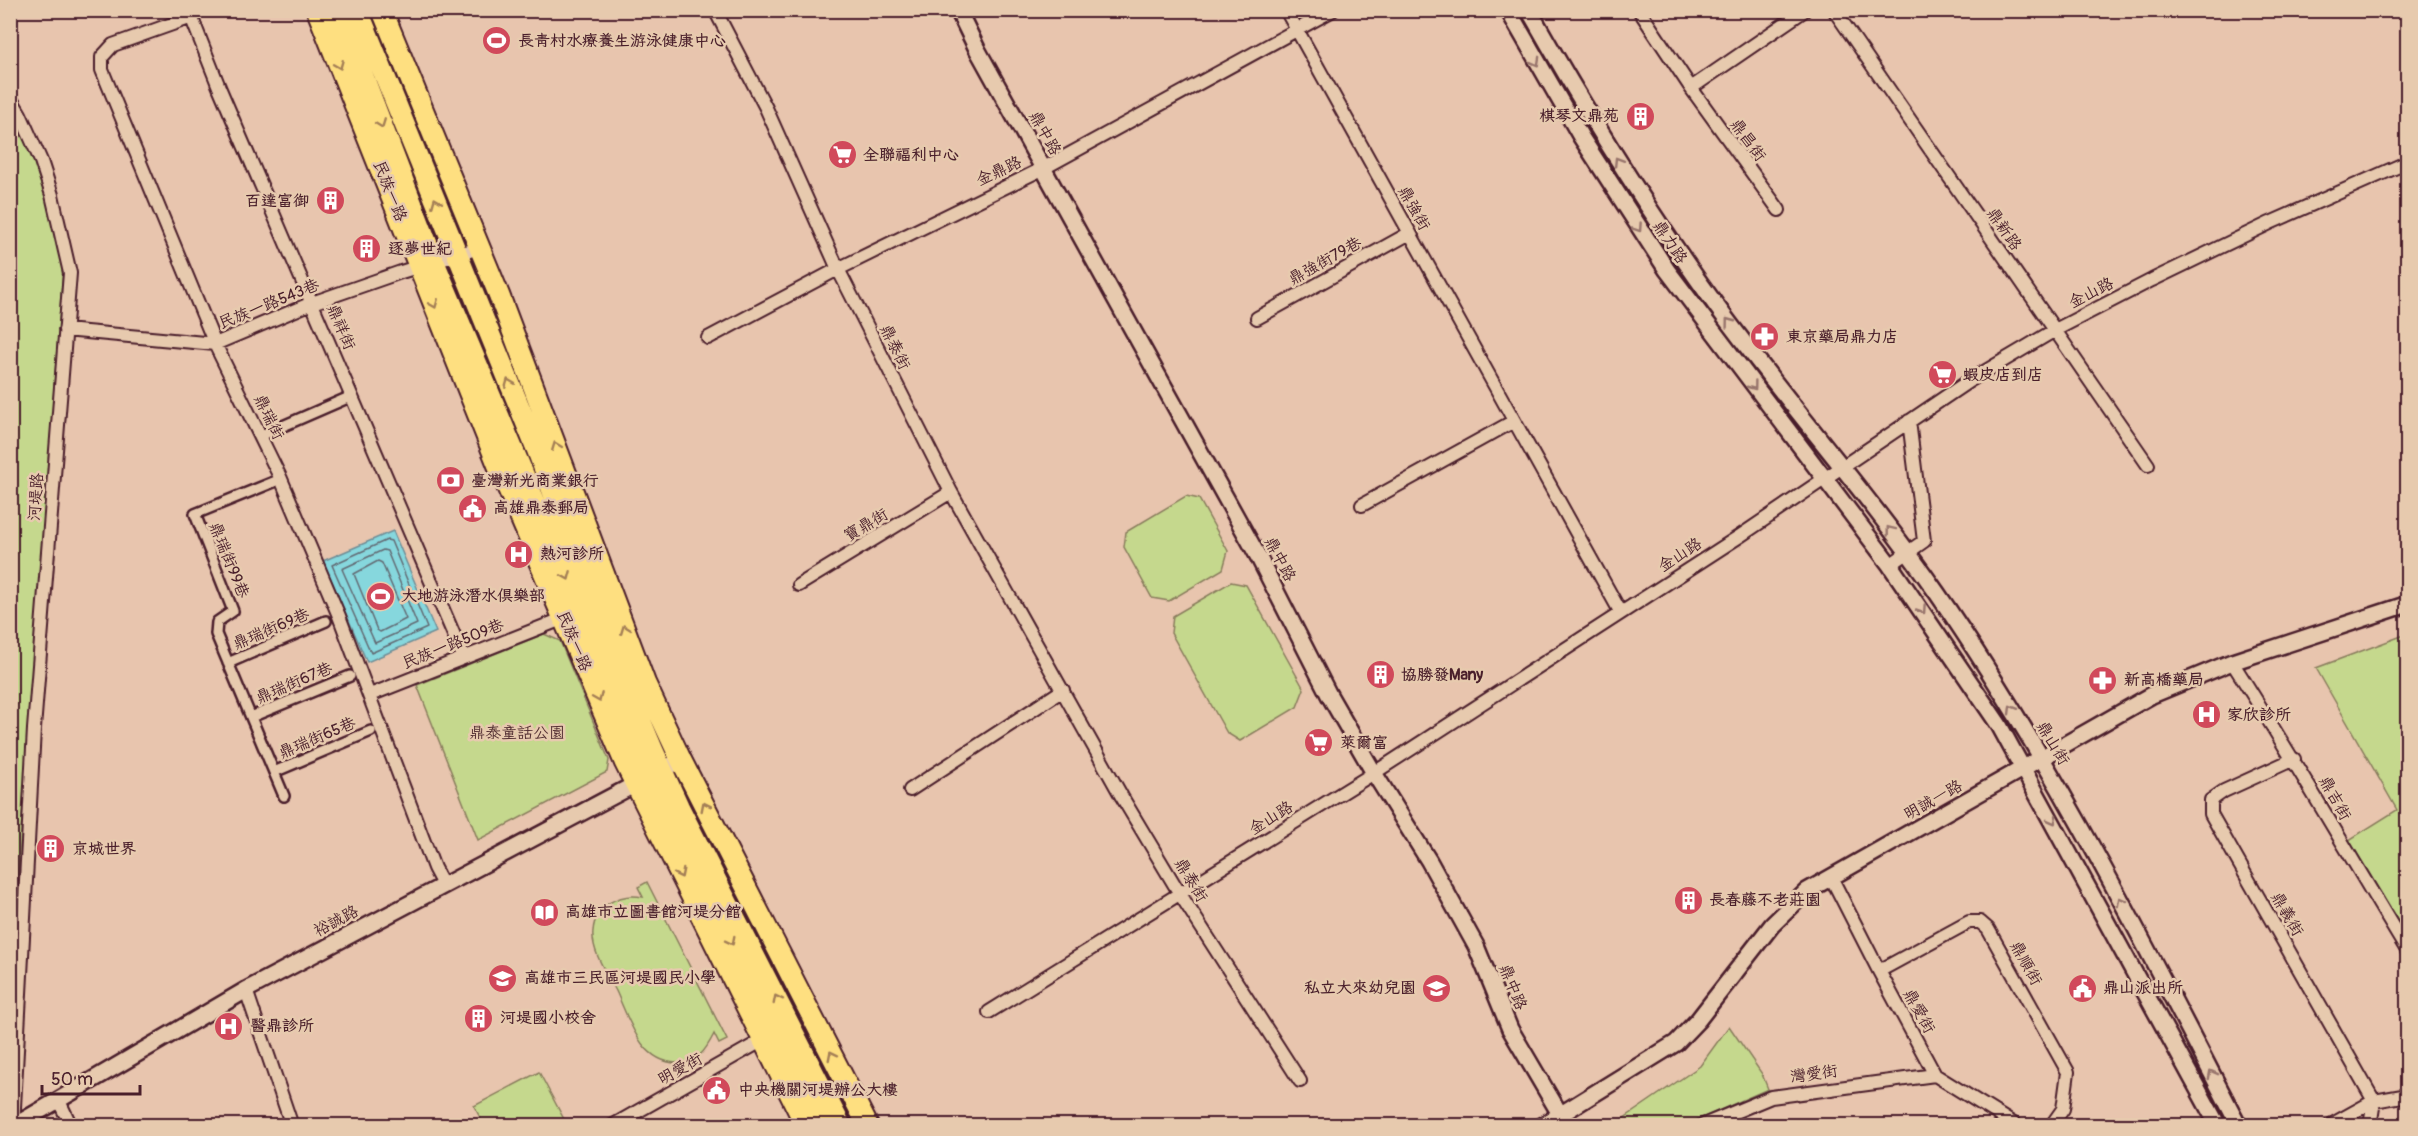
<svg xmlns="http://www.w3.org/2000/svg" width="2418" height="1136" font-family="Pangolin,'LXGW WenKai TC',sans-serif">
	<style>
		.green { fill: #c5d88d; stroke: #887c5c; stroke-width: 1.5 }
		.water { fill: #86d7dd; stroke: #6e8d96; stroke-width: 1.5 }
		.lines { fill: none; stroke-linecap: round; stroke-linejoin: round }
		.shore { stroke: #626972; stroke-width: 1.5 }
		.pedestrian-casing { stroke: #4a1f2b; stroke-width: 14 }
		.minor-casing { stroke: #4a1f2b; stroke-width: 16 }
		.tertiary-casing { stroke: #4a1f2b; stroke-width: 20 }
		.primary-casing { stroke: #4a1f2b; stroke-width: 24 }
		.pedestrian { stroke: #e7caae; stroke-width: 9 }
		.minor { stroke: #e7caae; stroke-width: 12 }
		.tertiary { stroke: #e7caae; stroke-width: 15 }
		.primary { stroke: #fedf80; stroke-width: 20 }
		.oneway { stroke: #98746c }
		.oneway2 { stroke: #a47f56 }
		.labels { text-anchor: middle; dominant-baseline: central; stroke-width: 5; stroke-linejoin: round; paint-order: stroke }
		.poi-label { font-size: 16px; font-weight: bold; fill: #4a1f2b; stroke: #e7caae; text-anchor: start }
		.street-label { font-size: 16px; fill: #4a1f2b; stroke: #e7caae }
		.park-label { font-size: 16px; fill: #563235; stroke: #e7caae }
	</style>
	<rect width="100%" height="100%" fill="#e8c5ae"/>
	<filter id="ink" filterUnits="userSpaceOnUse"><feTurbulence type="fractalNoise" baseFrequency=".0167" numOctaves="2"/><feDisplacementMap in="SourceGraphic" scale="12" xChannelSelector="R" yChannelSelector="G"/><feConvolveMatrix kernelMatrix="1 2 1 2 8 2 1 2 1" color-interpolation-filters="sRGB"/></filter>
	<g filter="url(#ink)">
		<!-- green -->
		<path class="green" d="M11,110l20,43 20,61 12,54 -52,698z
			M1186,496l13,3 29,52 -5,18 -54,32 -17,-3 -28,-51 2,-15z
			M1231,582l15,3 58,104 -7,18 -57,34 -13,-8 -56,-100 2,-17z
			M544,634l16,7 49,119 -2,12 -129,68 -61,-155z
			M2407,634h1l-1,302 -58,-96 48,-30 -81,-142z
			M647,882l80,158 -8,4 -5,-10c-8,16 -17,30 -37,29 -37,-1 -48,-44 -61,-72 -9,-17 -25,-40 -23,-60 2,-25 26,-39 50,-34l-5,-10z
			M1729,1026l33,48 6,15 -82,36h-72l86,-59z
			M539,1072l28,53h-83l-10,-19z"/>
		<!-- water -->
		<path class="water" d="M393,531l43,101 -69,30 -44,-101z"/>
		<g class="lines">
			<!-- shore -->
			<path class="shore" d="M387,540l4,1 36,87 -56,25 -39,-88z
				M383,550l4,1 30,73 -42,19 -33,-74z
				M378,561l4,2 24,56 -26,13 -3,-2 -23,-56z"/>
			<defs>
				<path id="pedestrian" d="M260,436l92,-40
					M281,479l-86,35 38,97 -16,11 -1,12 68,162
					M228,663l98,-42
					M251,717l99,-41
					M274,772l97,-41"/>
				<path id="minor" d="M715,10l51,98 72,161 113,223 171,305 58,97 120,187
					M1286,10l335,603
					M1639,10l52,78 88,122
					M1834,10l314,455
					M189,11l30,76 244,569
					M192,17l-79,28 -11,12v13l113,274 66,135 58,137 95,252 9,17
					M1691,88l114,-78
					M10,97l10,17 21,47 11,34 18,78 -36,456 -21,397
					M1257,318l153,-85
					M65,330l150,14 97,-41 89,-31 78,-24
					M708,338l130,-69 206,-101 289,-158
					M1362,505l152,-84
					M1890,565l34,-24 -15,-120
					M799,585l152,-93
					M2232,662c61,95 117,193 176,290
					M370,695l197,-78
					M2294,759l-70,32 -13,9v14l163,287 -4,25
					M910,790l153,-100
					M1831,877l48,94 56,104 82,51
					M1879,971l90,-49h11l8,7 80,143 -5,37 -12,17
					M246,990l46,136
					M989,1012l385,-239 366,-237 229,-155 86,-51 97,-50 118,-57 138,-61
					M59,1101l12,25
					M612,1126l151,-86
					M1701,1126l70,-29 164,-22
					M2329,1126l45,-25 34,-6"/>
				<path id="tertiary" d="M958,10l19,39 282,509 70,137 45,78 55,88 47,85 34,83 57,97
					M1508,10l73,127 86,133 223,295 109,160 219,401
					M1529,10c58,103 120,203 189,298 71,97 151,187 219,285 116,168 208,352 302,533
					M14,1126l232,-136 435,-230
					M1542,1126l134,-83 22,-23 74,-95 35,-34 345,-196 80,-33 176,-58"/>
				<path id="primary" d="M317,10l181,455 127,298 181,363
					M338,10l96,251 147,350 58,146 185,369
					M358,10l179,440 91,241 25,59 26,57 162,319
					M382,10l117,285 146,388 36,77 187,366"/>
			</defs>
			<!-- pedestrian casing -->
			<use href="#pedestrian" class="pedestrian-casing"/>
			<!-- minor casing -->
			<use href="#minor" class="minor-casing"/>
			<!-- tertiary casing -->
			<use href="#tertiary" class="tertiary-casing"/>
			<!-- primary casing -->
			<use href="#primary" class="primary-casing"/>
			<!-- pedestrian -->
			<use href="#pedestrian" class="pedestrian"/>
			<!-- minor -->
			<use href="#minor" class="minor"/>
			<!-- tertiary -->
			<use href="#tertiary" class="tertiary"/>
			<!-- primary -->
			<use href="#primary" class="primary"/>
		</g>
		<!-- one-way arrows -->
		<defs><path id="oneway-chevron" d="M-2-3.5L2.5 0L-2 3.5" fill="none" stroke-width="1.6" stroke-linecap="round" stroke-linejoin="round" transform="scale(1.5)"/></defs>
		<g class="oneway">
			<use href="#oneway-chevron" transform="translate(1536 62) rotate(61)"/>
			<use href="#oneway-chevron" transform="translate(1618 161) rotate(-122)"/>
			<use href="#oneway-chevron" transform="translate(1638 228) rotate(56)"/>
			<use href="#oneway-chevron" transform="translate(1729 322) rotate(-127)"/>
			<use href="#oneway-chevron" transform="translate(1753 386) rotate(53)"/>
			<use href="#oneway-chevron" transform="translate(1890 530) rotate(-128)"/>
			<use href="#oneway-chevron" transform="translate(1922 610) rotate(56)"/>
			<use href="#oneway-chevron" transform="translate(2012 709) rotate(-121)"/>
			<use href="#oneway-chevron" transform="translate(2053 820) rotate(62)"/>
			<use href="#oneway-chevron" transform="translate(2121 901) rotate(-119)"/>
			<use href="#oneway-chevron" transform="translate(2212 1074) rotate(-118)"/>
		</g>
		<g class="oneway2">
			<use href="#oneway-chevron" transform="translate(339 65) rotate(68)"/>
			<use href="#oneway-chevron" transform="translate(381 124) rotate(69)"/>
			<use href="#oneway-chevron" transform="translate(436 202) rotate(-112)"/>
			<use href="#oneway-chevron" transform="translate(434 304) rotate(68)"/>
			<use href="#oneway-chevron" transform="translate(509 383) rotate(-112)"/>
			<use href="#oneway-chevron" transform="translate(556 446) rotate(-111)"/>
			<use href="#oneway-chevron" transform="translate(567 576) rotate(67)"/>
			<use href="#oneway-chevron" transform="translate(625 629) rotate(-111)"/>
			<use href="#oneway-chevron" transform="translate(598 698) rotate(67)"/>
			<use href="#oneway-chevron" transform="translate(705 806) rotate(-117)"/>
			<use href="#oneway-chevron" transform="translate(680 874) rotate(63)"/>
			<use href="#oneway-chevron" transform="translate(731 941) rotate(63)"/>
			<use href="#oneway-chevron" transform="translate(777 999) rotate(-117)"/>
			<use href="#oneway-chevron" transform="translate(832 1055) rotate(-117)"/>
		</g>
	</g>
	<!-- icons -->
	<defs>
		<symbol id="stadium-disc" viewBox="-11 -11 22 22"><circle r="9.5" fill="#d1495b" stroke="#e7caae"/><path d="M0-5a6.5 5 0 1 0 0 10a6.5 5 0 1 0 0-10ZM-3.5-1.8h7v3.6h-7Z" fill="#fff"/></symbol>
		<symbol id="building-disc" viewBox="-11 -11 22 22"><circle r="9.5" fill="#d1495b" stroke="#e7caae"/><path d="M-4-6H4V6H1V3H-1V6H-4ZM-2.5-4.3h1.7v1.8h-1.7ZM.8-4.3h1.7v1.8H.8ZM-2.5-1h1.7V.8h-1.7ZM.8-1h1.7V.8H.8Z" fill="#fff"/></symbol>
		<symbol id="supermarket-disc" viewBox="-11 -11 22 22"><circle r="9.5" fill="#d1495b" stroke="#e7caae"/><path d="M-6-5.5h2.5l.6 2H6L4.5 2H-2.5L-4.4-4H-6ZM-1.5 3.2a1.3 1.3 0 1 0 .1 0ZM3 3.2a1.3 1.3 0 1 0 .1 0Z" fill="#fff"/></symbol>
		<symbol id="pharmacy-disc" viewBox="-11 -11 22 22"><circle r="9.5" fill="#d1495b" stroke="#e7caae"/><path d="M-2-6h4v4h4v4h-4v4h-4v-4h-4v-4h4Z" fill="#fff"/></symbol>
		<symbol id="bank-disc" viewBox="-11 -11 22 22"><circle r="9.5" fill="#d1495b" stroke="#e7caae"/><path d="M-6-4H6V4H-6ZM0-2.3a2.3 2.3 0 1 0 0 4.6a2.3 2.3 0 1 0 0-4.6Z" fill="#fff"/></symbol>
		<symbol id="civic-disc" viewBox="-11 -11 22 22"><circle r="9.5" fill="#d1495b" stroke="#e7caae"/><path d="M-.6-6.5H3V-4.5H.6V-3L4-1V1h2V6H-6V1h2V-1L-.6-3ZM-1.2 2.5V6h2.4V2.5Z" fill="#fff"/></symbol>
		<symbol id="hospital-disc" viewBox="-11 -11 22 22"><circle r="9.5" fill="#d1495b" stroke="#e7caae"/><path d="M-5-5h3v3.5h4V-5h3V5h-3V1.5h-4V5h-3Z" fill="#fff"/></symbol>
		<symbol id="library-disc" viewBox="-11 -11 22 22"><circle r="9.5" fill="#d1495b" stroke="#e7caae"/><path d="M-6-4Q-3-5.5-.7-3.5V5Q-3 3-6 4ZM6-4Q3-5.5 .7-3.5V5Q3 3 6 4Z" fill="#fff"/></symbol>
		<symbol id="school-disc" viewBox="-11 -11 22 22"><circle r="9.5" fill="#d1495b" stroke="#e7caae"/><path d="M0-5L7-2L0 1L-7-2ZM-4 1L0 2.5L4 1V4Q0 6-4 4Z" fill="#fff"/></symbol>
	</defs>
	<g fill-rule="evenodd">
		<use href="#stadium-disc" x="480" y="24" width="33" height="33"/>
		<use href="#building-disc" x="1624" y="100" width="33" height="33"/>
		<use href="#supermarket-disc" x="826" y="138" width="33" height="33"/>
		<use href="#building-disc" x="314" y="184" width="33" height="33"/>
		<use href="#building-disc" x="350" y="232" width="33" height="33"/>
		<use href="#pharmacy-disc" x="1748" y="320" width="33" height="33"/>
		<use href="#supermarket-disc" x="1926" y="358" width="33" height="33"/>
		<use href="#bank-disc" x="434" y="464" width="33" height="33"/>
		<use href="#civic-disc" x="456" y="492" width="33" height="33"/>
		<use href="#hospital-disc" x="502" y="538" width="33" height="33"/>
		<use href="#stadium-disc" x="364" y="580" width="33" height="33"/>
		<use href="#building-disc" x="1364" y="658" width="33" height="33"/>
		<use href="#pharmacy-disc" x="2086" y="664" width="33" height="33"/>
		<use href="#hospital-disc" x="2190" y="698" width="33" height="33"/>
		<use href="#supermarket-disc" x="1302" y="726" width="33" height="33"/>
		<use href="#building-disc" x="34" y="832" width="33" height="33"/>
		<use href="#building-disc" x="1672" y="884" width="33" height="33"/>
		<use href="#library-disc" x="528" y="896" width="33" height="33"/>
		<use href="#school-disc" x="486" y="962" width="33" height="33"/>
		<use href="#school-disc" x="1420" y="972" width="33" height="33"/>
		<use href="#civic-disc" x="2066" y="972" width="33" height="33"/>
		<use href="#building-disc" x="462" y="1002" width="33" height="33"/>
		<use href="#hospital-disc" x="212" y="1010" width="33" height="33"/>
		<use href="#civic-disc" x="700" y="1074" width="33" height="33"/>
	</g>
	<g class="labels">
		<!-- poi labels -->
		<g class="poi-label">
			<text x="518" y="41">長青村水療養生游泳健康中心</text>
			<text x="1619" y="116" text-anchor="end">棋琴文鼎苑</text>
			<text x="863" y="155">全聯福利中心</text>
			<text x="309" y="201" text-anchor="end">百達富御</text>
			<text x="388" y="249">逐夢世紀</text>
			<text x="1786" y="337">東京藥局鼎力店</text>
			<text x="1963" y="375">蝦皮店到店</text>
			<text x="471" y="481">臺灣新光商業銀行</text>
			<text x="493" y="508">高雄鼎泰郵局</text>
			<text x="540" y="554">熱河診所</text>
			<text x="401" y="596">大地游泳潛水俱樂部</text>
			<text x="1401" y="675">協勝發Many</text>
			<text x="2124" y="680">新高橋藥局</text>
			<text x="2227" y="715">家欣診所</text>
			<text x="1340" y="743">萊爾富</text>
			<text x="72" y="849">京城世界</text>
			<text x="1709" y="900">長春藤不老莊園</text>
			<text x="565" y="912">高雄市立圖書館河堤分館</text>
			<text x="524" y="978">高雄市三民區河堤國民小學</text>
			<text x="1416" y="988" text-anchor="end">私立大來幼兒園</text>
			<text x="2103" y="988">鼎山派出所</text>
			<text x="500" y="1018">河堤國小校舍</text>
			<text x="250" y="1026">醫鼎診所</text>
			<text x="738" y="1090">中央機關河堤辦公大樓</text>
		</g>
		<!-- street labels -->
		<g class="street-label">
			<text transform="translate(1045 133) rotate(61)">鼎中路</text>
			<text transform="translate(1748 140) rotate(54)">鼎昌街</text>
			<text transform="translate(999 171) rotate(-25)">金鼎路</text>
			<text transform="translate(390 191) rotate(68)">民族一路</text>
			<text transform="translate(1414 208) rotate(61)">鼎強街</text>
			<text transform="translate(2004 229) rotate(55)">鼎新路</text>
			<text transform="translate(1670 242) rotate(56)">鼎力路</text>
			<text transform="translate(1325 261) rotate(-29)">鼎強街79巷</text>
			<text transform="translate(2091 293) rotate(-27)">金山路</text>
			<text transform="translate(269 304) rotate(-22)">民族一路543巷</text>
			<text transform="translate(341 327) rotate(67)">鼎祥街</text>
			<text transform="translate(895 347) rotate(64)">鼎泰街</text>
			<text transform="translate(269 417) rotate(64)">鼎瑞街</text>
			<text transform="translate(36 497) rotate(-86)">河堤路</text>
			<text transform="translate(866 525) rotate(-31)">寶鼎街</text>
			<text transform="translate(1680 555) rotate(-33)">金山路</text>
			<text transform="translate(1280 559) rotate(62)">鼎中路</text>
			<text transform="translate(229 560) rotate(68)">鼎瑞街99巷</text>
			<text transform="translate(271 629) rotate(-23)">鼎瑞街69巷</text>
			<text transform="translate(574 641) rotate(67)">民族一路</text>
			<text transform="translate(453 644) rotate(-22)">民族一路509巷</text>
			<text transform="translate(294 683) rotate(-23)">鼎瑞街67巷</text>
			<text transform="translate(317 738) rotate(-23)">鼎瑞街65巷</text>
			<text transform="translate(2053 743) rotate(59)">鼎山街</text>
			<text transform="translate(2335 798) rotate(61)">鼎吉街</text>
			<text transform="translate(1933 800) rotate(-29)">明誠一路</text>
			<text transform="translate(1271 818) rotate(-32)">金山路</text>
			<text transform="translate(1191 880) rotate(59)">鼎泰街</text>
			<text transform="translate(2287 914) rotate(60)">鼎義街</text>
			<text transform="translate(336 921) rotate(-28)">裕誠路</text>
			<text transform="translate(2026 963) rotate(61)">鼎順街</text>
			<text transform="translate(1513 987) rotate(68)">鼎中路</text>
			<text transform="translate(1919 1011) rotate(61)">鼎愛街</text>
			<text transform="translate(680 1069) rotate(-29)">明愛街</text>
			<text transform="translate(1814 1074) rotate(-8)">灣愛街</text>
		</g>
		<!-- park labels -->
		<g class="park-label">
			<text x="517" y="733">鼎泰童話公園</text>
		</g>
	</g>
	<!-- margin -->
	<rect width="2418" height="1136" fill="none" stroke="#e7caae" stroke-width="36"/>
	<rect x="18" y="18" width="2382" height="1100" fill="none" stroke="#4a1f2b" stroke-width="2" filter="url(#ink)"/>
	<!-- scale -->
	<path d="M42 1085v9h98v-9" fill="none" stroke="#4a1f2b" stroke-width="3"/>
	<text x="51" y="1085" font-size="18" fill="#4a1f2b" stroke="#e7caae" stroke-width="4.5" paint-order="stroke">50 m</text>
</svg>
